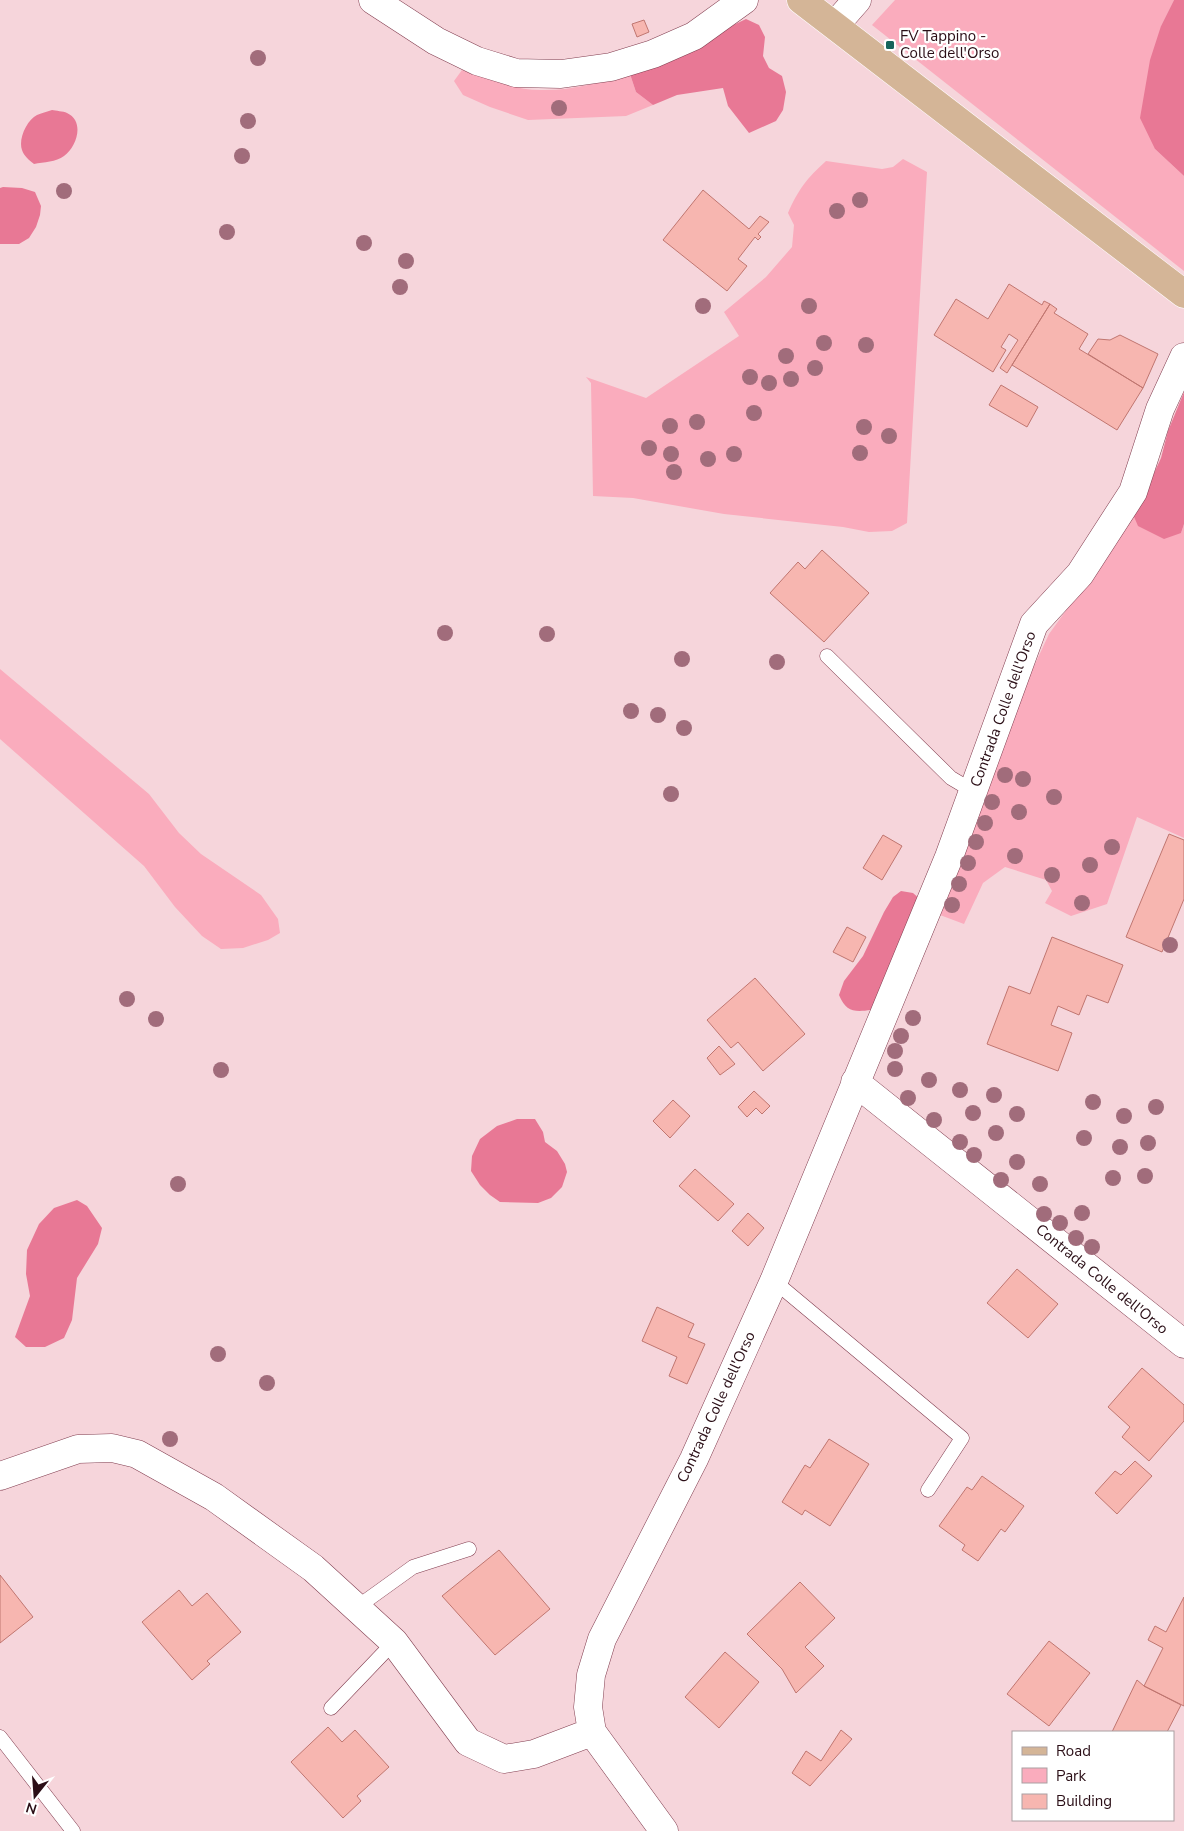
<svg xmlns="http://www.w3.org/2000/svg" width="1184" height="1831" font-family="'Nunito Sans',sans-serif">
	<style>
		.green { fill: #faacbd }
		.forest { fill: #e87895 }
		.building { fill: #f7b6b0; stroke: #c07670 }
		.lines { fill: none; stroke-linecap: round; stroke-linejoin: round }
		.service-casing { stroke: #823e50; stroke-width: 15 }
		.minor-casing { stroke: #823e50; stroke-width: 29 }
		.primary-casing { stroke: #fff; stroke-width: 29 }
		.service { stroke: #fff; stroke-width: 14 }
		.minor { stroke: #fff; stroke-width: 28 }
		.primary { stroke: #d4b597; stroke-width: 28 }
		.tree { fill: #a16c7b }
		.poi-dot { fill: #17635b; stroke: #fff; stroke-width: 2 }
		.labels { text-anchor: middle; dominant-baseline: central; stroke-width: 4.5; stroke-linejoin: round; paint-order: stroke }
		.poi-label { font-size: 15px; fill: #2a0e16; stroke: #fff; text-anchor: start }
		.street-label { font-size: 15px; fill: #2a0e16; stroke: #fff }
	</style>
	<rect width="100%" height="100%" fill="#f6d5db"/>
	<!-- green -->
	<path class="green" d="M895,0h279l-13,26 -6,123 29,27v95l-312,-246z
		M462,70c25,7 51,20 78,20 31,1 60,-8 90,-16l6,18 17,13 -27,11 -98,4 -38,-13 -27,-12 -9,-14z
		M903,159l24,13 -20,351 -15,8 -23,1 -26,-5 -119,-13 -91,-16 -40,-2 -2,-113 -5,-6 60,21 93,-62 -15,-24 42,-35 26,-30 2,-22 -6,-12c10,-23 19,-35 38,-52l56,8 11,-2z
		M1132,512l49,21 3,-9v314l-47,-21 -30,87 -36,12 -26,-13 7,-12 -6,-11 -41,-13 -22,16 -19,41 -24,-9 75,-208 34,-73 39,-54z
		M0,669l149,125 30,39 22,21 60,41 17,24 2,14 -12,7 -25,8 -22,1 -19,-13 -27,-29 -31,-41 -144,-127z"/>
	<!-- forest -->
	<path class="forest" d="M1174,0h10v176l-29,-27 -15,-31 10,-58 11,-34z
		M746,19l13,6 6,12 -2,19 6,12 13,8 4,16 -3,18 -7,11 -27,12 -21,-27 -5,-18 -46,7 -24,10 -17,-13 -6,-18z
		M52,110c4,1 11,1 15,3 18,8 10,34 -3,43 -8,6 -20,6 -30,8 -5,-4 -10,-8 -12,-14 -4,-11 5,-30 15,-35 4,-2 10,-3 15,-5z
		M3,187l19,1 13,4 6,14 -1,9 -4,12 -7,11 -10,6h-19v-56z
		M1184,392v132l-3,9 -17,6 -26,-13 -6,-14 16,-26 13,-28 7,-27z
		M901,891l12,2 8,7 -50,110c-17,2 -25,2 -32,-15l5,-14 19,-25 21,-44 9,-15z
		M517,1119h18l8,13 2,10 12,9 8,13 2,8 -5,15 -11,11 -13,5 -38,-1 -10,-7 -10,-10 -9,-14 1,-15 8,-17 17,-13z
		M77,1200l10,6 15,22 -4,16 -21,34 -5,42 -8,18 -19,9h-19l-11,-10 15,-41 -4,-22 1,-24 12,-26 15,-16z"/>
	<!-- building -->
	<path class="building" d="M644,20l5,12 -12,5 -5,-13z
		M703,190l46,39 11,-13 9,6 -11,12 3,3 -3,3 -3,-3 -17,22 9,7 -20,25 -64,-51z
		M1009,284l33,21 2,-4 6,3 -43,69 -7,-5 18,-28 -9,-6 -8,13 5,3 -13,22 -59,-37 22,-36 32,20z
		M1050,304l7,5 -3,4 34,21 -9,15 64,39 -26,42 -105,-65z
		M1120,335l38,19 -15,34 -55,-34 10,-15 12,1z
		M1001,385l37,22 -11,20 -38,-22z
		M822,550l47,43 -45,49 -54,-49 28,-31 7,7z
		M1169,834l15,6v59l-22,53 -36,-15z
		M883,835l19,11 -20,34 -19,-12z
		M847,927l19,10 -13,25 -20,-10z
		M1052,937l71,28 -15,38 -21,-8 -8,20 -21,-9 -7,19 21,8 -14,38 -71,-27 22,-58 21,8z
		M755,978l50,56 -42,37 -25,-29 -7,6 -24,-28z
		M719,1046l16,18 -15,11 -13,-17z
		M754,1091l16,15 -8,8 -6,-6 -9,9 -9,-10z
		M673,1100l17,16 -20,22 -17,-17z
		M695,1169l39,35 -16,17 -39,-35z
		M748,1213l16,15 -16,18 -16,-15z
		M1017,1269l41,35 -30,34 -41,-35z
		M657,1307l37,17 -6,13 17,7 -18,40 -18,-8 8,-19 -35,-16z
		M1142,1368l42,37v16l-35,40 -27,-24 8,-10 -22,-20z
		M829,1439l40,25 -39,62 -25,-16 -3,5 -20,-13 23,-37 5,3z
		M1135,1461l17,15 -35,38 -22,-21 20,-22 6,4z
		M982,1476l42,30 -19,26 -4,-3 -23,32 -16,-11 3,-5 -26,-19 28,-39 5,3z
		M499,1550l51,59 -55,46 -53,-59z
		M0,1575l33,42 -33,26z
		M800,1582l35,36 -30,29 19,19 -28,27 -14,-24 -35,-35z
		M179,1590l13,16 15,-13 34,39 -34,29 3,3 -18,16 -50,-58z
		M1184,1597v109l-40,-20 19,-38 -15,-8 7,-14 11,6z
		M1049,1641l41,32 -41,53 -42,-32z
		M725,1652l34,30 -40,46 -34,-31z
		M1137,1680l7,6 37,19 -14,27h-55z
		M328,1727l14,15 13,-12 34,37 -32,29 4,5 -18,17 -52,-56z
		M841,1730l11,9 -42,47 -18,-13 14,-22 15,10z"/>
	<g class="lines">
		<defs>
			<path id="service" d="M827,656l124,122 22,13
				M774,1281l188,157 -34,52
				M356,1608l57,-41 56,-18
				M331,1708l63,-66
				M0,1737l73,94"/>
			<path id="minor" d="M373,0l63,41 41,20 39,12 45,1 50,-7 42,-13 41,-18 50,-36
				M835,25l22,-25
				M855,1082l329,262
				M0,1476l78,-27 34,-1 25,6 77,43 99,71 81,74 74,100 36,17 30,-5 58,-22
				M664,1831l-72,-99 -4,-25 3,-32 11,-36 92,-180 80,-178 175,-424 85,-233 46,-50 53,-82 27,-83 24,-52"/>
			<path id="primary" d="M801,0l383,294"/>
		</defs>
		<!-- service casing -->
		<use href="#service" class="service-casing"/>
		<!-- minor casing -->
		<use href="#minor" class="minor-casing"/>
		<!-- primary casing -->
		<use href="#primary" class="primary-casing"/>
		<!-- service -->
		<use href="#service" class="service"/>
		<!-- minor -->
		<use href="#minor" class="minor"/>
		<!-- primary -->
		<use href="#primary" class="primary"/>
	</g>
	<!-- trees -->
	<g class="tree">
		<circle cx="258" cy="58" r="8"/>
		<circle cx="559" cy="108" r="8"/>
		<circle cx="248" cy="121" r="8"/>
		<circle cx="242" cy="156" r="8"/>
		<circle cx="64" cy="191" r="8"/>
		<circle cx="860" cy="200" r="8"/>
		<circle cx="837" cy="211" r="8"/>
		<circle cx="227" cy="232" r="8"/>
		<circle cx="364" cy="243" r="8"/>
		<circle cx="406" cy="261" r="8"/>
		<circle cx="400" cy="287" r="8"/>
		<circle cx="703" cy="306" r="8"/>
		<circle cx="809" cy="306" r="8"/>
		<circle cx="824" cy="343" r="8"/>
		<circle cx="866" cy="345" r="8"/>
		<circle cx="786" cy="356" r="8"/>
		<circle cx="815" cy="368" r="8"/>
		<circle cx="750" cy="377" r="8"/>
		<circle cx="791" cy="379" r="8"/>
		<circle cx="769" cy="383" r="8"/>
		<circle cx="754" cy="413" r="8"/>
		<circle cx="697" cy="422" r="8"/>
		<circle cx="670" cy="426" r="8"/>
		<circle cx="864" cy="427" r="8"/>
		<circle cx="889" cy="436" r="8"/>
		<circle cx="649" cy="448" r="8"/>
		<circle cx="860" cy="453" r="8"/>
		<circle cx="671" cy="454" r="8"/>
		<circle cx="734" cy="454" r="8"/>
		<circle cx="708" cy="459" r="8"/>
		<circle cx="674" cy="472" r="8"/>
		<circle cx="445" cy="633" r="8"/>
		<circle cx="547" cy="634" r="8"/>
		<circle cx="682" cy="659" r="8"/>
		<circle cx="777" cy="662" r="8"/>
		<circle cx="631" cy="711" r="8"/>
		<circle cx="658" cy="715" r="8"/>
		<circle cx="684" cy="728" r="8"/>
		<circle cx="1005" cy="775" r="8"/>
		<circle cx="1023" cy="779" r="8"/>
		<circle cx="671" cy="794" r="8"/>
		<circle cx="1054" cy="797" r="8"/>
		<circle cx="992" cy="802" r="8"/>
		<circle cx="1019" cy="812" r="8"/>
		<circle cx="985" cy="823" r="8"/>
		<circle cx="976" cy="842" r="8"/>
		<circle cx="1112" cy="847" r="8"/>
		<circle cx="1015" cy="856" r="8"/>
		<circle cx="968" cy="863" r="8"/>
		<circle cx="1090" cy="865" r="8"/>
		<circle cx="1052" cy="875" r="8"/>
		<circle cx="959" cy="884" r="8"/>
		<circle cx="1082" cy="903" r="8"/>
		<circle cx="952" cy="905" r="8"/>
		<circle cx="1170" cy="945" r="8"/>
		<circle cx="127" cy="999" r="8"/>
		<circle cx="913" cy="1018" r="8"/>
		<circle cx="156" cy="1019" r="8"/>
		<circle cx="901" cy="1036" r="8"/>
		<circle cx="895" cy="1051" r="8"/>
		<circle cx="895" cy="1069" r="8"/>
		<circle cx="221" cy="1070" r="8"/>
		<circle cx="929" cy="1080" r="8"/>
		<circle cx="960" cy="1090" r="8"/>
		<circle cx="994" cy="1095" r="8"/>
		<circle cx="908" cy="1098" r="8"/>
		<circle cx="1093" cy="1102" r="8"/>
		<circle cx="1156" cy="1107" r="8"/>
		<circle cx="973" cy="1113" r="8"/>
		<circle cx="1017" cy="1114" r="8"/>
		<circle cx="1124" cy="1116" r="8"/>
		<circle cx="934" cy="1120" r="8"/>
		<circle cx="996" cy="1133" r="8"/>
		<circle cx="1084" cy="1138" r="8"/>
		<circle cx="960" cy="1142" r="8"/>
		<circle cx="1148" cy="1143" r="8"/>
		<circle cx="1120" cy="1147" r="8"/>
		<circle cx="974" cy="1155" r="8"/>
		<circle cx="1017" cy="1162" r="8"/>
		<circle cx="1145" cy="1176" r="8"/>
		<circle cx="1113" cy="1178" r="8"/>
		<circle cx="1001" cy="1180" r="8"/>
		<circle cx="178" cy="1184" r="8"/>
		<circle cx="1040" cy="1184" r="8"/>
		<circle cx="1082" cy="1213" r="8"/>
		<circle cx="1044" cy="1214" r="8"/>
		<circle cx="1060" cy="1223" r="8"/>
		<circle cx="1076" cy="1238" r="8"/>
		<circle cx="1092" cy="1247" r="8"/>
		<circle cx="218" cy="1354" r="8"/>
		<circle cx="267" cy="1383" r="8"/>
		<circle cx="170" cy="1439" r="8"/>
	</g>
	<!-- markers -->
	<rect class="poi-dot" x="885" y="40" width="10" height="10" rx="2.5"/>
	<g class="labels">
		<!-- poi labels -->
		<g class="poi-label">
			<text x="900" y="36">FV Tappino -<tspan x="900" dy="17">Colle dell'Orso</tspan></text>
		</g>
		<!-- street labels -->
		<g class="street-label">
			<text transform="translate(1003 709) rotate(-70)">Contrada Colle dell'Orso</text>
			<text transform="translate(1102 1279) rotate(39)">Contrada Colle dell'Orso</text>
			<text transform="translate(716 1407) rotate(-65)">Contrada Colle dell'Orso</text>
		</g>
	</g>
	<!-- legend -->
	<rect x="1012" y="1731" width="162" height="90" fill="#ffffff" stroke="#aa9fa2"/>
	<rect x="1022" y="1747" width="25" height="8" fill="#d4b597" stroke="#aa9fa2"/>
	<text x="1056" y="1756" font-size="15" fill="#2a0e16">Road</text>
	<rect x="1022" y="1768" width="25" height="15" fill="#faacbd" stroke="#aa9fa2"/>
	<text x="1056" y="1781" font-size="15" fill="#2a0e16">Park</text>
	<rect x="1022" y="1794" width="25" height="15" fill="#f7b6b0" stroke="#aa9fa2"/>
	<text x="1056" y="1806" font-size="15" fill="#2a0e16">Building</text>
	<!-- north arrow -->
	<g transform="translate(35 1796) rotate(197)" stroke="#ffffff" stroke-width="4" paint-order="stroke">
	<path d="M0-4L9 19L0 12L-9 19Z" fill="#2a0e16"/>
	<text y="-8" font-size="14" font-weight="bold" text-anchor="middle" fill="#2a0e16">N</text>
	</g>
</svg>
